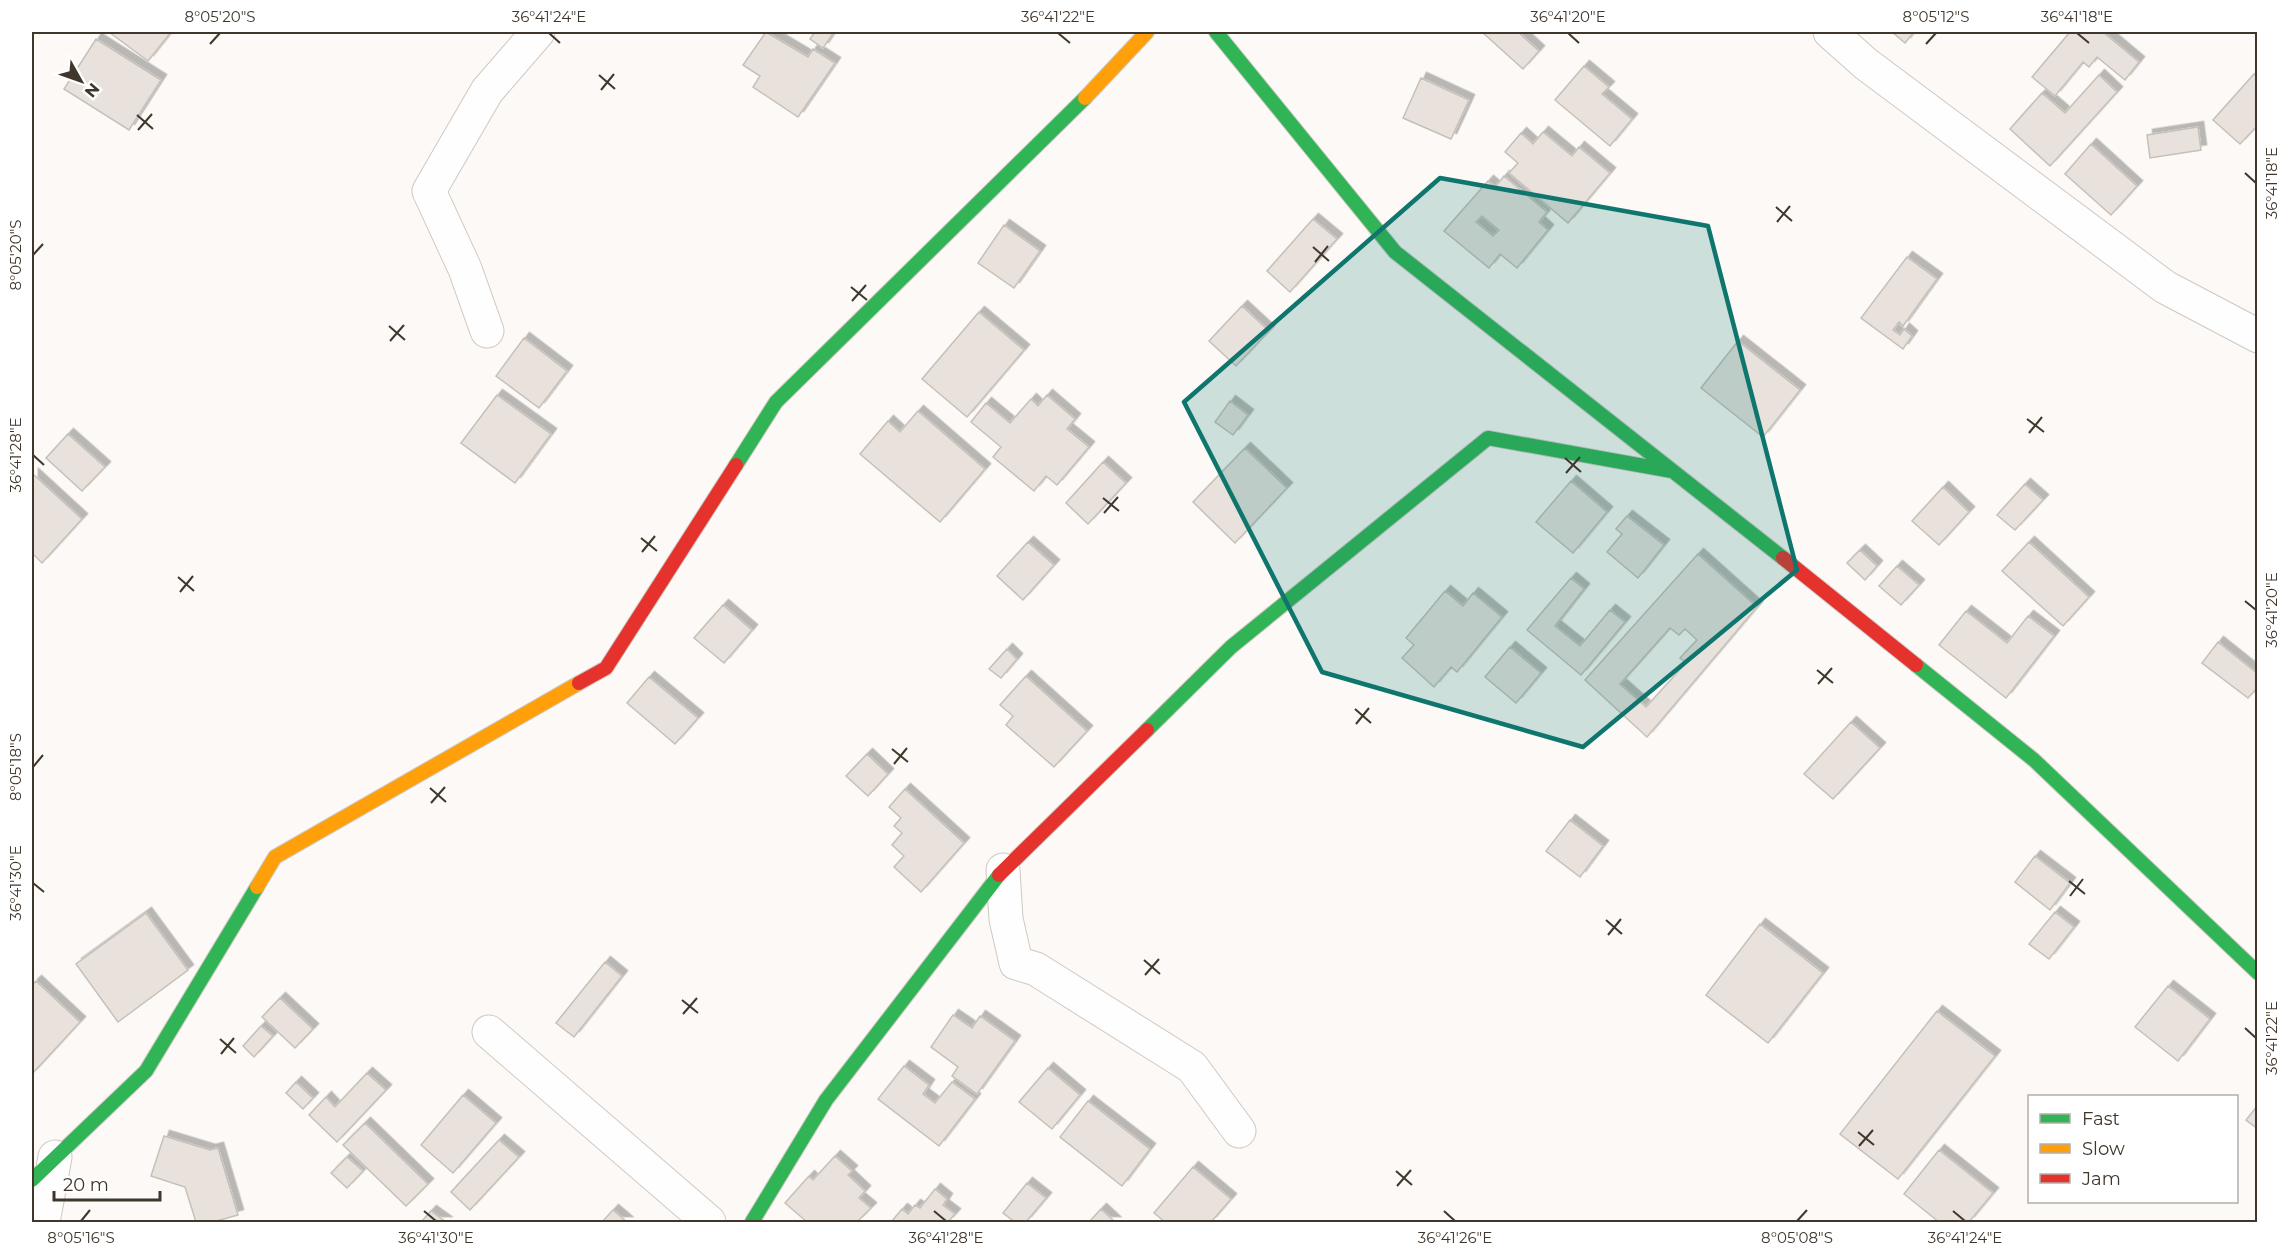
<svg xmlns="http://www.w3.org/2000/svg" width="2289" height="1254" font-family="Montserrat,sans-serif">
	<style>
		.building { fill: #e9e2dc; stroke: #c5c0ba; stroke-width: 1.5; fill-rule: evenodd; filter: url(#shadow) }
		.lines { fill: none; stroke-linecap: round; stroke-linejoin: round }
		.street-casing { stroke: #cec9c2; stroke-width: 35 }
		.fast-casing { stroke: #cec9c2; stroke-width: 16 }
		.slow-casing { stroke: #cec9c2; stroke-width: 16 }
		.jam-casing { stroke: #cec9c2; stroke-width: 16 }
		.street { stroke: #fffefe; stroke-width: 33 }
		.fast { stroke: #30b455; stroke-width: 14 }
		.slow { stroke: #ff9f0a; stroke-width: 14 }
		.jam { stroke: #e5322d; stroke-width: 14 }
		.marked { fill: #0f766e; fill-opacity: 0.2; stroke: #0f766e; stroke-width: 4.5; stroke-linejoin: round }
		.ticks { fill: none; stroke: #3f362c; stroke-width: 2 }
		.neatline { fill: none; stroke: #3f362c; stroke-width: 2 }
		.ticks-label { font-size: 15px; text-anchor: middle; fill: #3f362c }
	</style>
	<defs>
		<filter id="shadow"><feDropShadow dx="5.5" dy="-5.5" stdDeviation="0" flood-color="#0004"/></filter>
	</defs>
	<rect width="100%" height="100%" fill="#fcf9f6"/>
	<!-- building -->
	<path class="building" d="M109,32h62l-23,29z
		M766,32l42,25 5,-8 22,14 -37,54 -45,-30 7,-11 -17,-11z
		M815,32h19l-11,16 -13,-9z
		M1482,32h36l21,19 -16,18z
		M1892,32h22l-9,11z
		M2070,32h33l36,30 -14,18 -28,-23 -8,10 -6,-5 -28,34 -23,-19z
		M96,39l65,41 -32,50 -65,-41z
		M1584,66l25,21 -7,7 30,25 -22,27 -55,-46z
		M2254,74l4,4v47l-18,19 -27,-24z
		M2099,75l18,17 -67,74 -40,-37 32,-36 23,20z
		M1421,78l48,22 -18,39 -48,-21z
		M2198,127l3,23 -51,8 -3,-23z
		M1543,132l29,24 7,-9 31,26 -42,50 -59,-50 9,-10 -13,-11 16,-19 12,11z
		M2091,144l46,42 -26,29 -46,-41z
		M1504,176l43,36 -8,10 9,8 -31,38 -17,-14 -11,14 -45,-37 44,-50 7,6zM1482,216l17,14 -6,6 -17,-14z
		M1313,219l24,20 -47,53 -23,-21z
		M1004,225l36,26 -26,37 -36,-25z
		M1907,257l30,22 -34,47 -4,-4 -6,8 7,5 4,-6 8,7 -9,13 -42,-31z
		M1242,306l27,25 -33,35 -27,-25z
		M979,312l45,38 -57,67 -45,-38z
		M524,338l43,33 -28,37 -43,-32z
		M1738,341l62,49 -37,47 -62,-49z
		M497,395l54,39 -36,49 -54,-40z
		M1047,395l28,24 -8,10 22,18 -32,38 -11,-9 -12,15 -41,-34 8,-10 -30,-25 15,-19 24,20 21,-24 7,7z
		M1230,401l18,14 -15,20 -18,-13z
		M918,411l67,58 -45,53 -80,-68 28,-33 12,11z
		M68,434l37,33 -23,24 -36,-33z
		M1245,448l42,40 -52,55 -42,-41z
		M1103,462l23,21 -38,41 -22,-21z
		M33,474l49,45 -40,44 -10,-10z
		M1571,481l36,31 -34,41 -37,-31z
		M2025,484l18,16 -28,30 -18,-15z
		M1943,487l26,25 -30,33 -27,-24z
		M1627,516l37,29 -26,33 -31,-26 15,-18 -6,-5z
		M1028,542l26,23 -31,35 -26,-24z
		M2029,542l60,55 -26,29 -61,-55z
		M1860,550l17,16 -12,14 -18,-17z
		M1698,554l59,53 -110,130 -62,-57zM1670,628l9,7 6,-6 12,11 -17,18 6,5 -40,44 -26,-23z
		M1897,566l22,19 -18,20 -22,-19z
		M1571,578l13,11 -29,37 25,20 30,-36 15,12 -44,53 -54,-45z
		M1445,591l18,15 10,-13 29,24 -45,55 -6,-5 -17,20 -32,-29 12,-13 -8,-7z
		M723,605l29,25 -28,33 -30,-25z
		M1966,611l41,32 21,-27 26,20 -48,62 -67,-53z
		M2218,642l40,32v13l-10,11 -46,-35z
		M1510,647l31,26 -25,30 -31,-26z
		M1007,649l10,10 -16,19 -12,-9z
		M1026,676l61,55 -33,36 -48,-42 7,-9 -13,-11z
		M649,677l49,41 -23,26 -48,-41z
		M1851,722l29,26 -47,51 -29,-25z
		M867,754l21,20 -20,22 -22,-20z
		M905,789l59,54 -43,49 -27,-25 10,-11 -12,-11 10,-12 -8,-7 7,-8 -12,-11z
		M1570,820l33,26 -23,31 -34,-26z
		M2035,856l35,27 -20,27 -35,-28z
		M2055,912l19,15 -25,32 -20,-15z
		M146,913l42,57 -70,52 -42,-58z
		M1760,924l63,49 -55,70 -62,-48z
		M605,962l17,14 -48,61 -18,-14z
		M36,981l44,41 -48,52v-89z
		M2168,986l42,33 -32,42 -43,-34z
		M280,998l33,31 -18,19 -33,-31z
		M1937,1011l58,45 -97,123 -58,-45z
		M953,1015l19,13 8,-12 35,25 -38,53 -25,-18 6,-9 -27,-20z
		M261,1026l12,10 -19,21 -11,-11z
		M904,1066l25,19 -6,9 12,9 17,-21 23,17 -36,47 -61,-47z
		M1048,1068l32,27 -28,34 -33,-27z
		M367,1073l19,17 -49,52 -28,-27 17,-18 9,10z
		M296,1082l17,16 -10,11 -17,-16z
		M463,1095l33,28 -43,50 -32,-28z
		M1088,1101l62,48 -28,37 -62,-49z
		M2258,1105v24l-12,-9z
		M365,1123l63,61 -22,22 -63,-61z
		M164,1136l46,14 8,-2 20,67 -25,7h-17l-11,-35 -34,-11z
		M499,1140l20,17 -49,53 -19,-18z
		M1939,1150l54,43 -24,29h-30l-35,-28z
		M835,1156l17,15 -4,4 17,16 -6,7 12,10 -14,14h-50l-22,-19 24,-27 4,4z
		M347,1157l16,14 -16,17 -16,-15z
		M1193,1167l38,32 -20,23h-46l-11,-9z
		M1027,1183l19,15 -20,24h-11l-12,-9z
		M935,1189l12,10 -4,6 12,9 -7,8h-57l11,-13 6,5 7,-9 5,3z
		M1101,1209l14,13h-26z
		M613,1210l14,12h-25z
		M431,1211l15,11h-25z"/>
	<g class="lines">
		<defs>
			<path id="street" d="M1830,32l36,32 299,223 93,49
				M487,331l-22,-62 -36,-78 58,-100 51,-59
				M1003,870l3,49 10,44 20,6 156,98 47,64
				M489,1032l220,190
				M43,1222l12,-65"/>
			<path id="fast" d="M1216,32l179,220 388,306
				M736,465l40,-63 309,-304
				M1916,665l118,95 224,213
				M1147,730l84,-83 257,-209 184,33
				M32,1180l114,-109 111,-184
				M752,1222l74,-122 173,-225"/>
			<path id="slow" d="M1085,98l62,-66
				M257,887l18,-30 304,-174"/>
			<path id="jam" d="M1783,558l133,107
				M579,683l27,-15 130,-203
				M999,875l148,-145"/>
		</defs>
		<!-- street casing -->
		<use href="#street" class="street-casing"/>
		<!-- fast casing -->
		<use href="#fast" class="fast-casing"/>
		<!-- slow casing -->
		<use href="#slow" class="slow-casing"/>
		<!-- jam casing -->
		<use href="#jam" class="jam-casing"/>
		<!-- street -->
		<use href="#street" class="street"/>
		<!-- fast -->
		<use href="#fast" class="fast"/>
		<!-- slow -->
		<use href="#slow" class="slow"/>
		<!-- jam -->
		<use href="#jam" class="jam"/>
	</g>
	<!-- marked area -->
	<path class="marked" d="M1440,178l268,48 89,344 -214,177 -261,-75 -138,-270z"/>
	<!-- ticks -->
	<path class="ticks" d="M549,33l11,10M1058,33l12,10M1568,33l11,10M2077,33l12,10M210,44l10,-11M1926,44l10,-11M599,75l16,14M601,90l13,-16M137,115l16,14M138,130l14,-16M2245,173l11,10M1776,207l16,14M1777,222l13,-16M1313,247l16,14M33,255l10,-11M1315,262l13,-16M851,287l16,13M852,301l14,-16M389,326l16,14M390,341l14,-16M2027,419l17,13M2029,433l13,-16M33,455l11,10M1565,458l16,14M1566,473l14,-16M1103,498l16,13M1104,513l14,-16M641,538l16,13M642,552l13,-16M178,577l16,14M180,592l13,-16M2245,601l11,9M1817,670l16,13M1818,684l14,-16M1355,709l16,14M1356,724l13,-16M892,749l16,13M894,764l13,-16M33,767l10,-12M430,788l16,14M431,803l14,-16M2069,881l16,13M33,883l11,9M2070,896l13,-17M1606,920l16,14M1608,935l13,-16M1144,960l16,14M1145,975l14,-16M682,1000l16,13M683,1014l14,-16M2245,1028l11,10M220,1039l16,14M221,1054l13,-16M1858,1132l16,13M1859,1146l14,-16M1396,1171l16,14M1397,1186l14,-16M424,1211l12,10M934,1211l12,10M1444,1211l11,10M1953,1211l12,10M81,1221l9,-11M1797,1221l10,-11"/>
	<!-- border -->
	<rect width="2289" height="1254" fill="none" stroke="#ffffff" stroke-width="66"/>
	<!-- legend -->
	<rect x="2028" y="1095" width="210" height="108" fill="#ffffff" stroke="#b2afab" stroke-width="1.5"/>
	<rect x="2040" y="1114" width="30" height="9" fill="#30b455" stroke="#b2afab" stroke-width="1.5"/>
	<text x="2082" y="1125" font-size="18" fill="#3f362c">Fast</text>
	<rect x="2040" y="1144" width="30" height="9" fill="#ff9f0a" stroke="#b2afab" stroke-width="1.5"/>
	<text x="2082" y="1155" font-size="18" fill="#3f362c">Slow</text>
	<rect x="2040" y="1174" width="30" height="9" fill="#e5322d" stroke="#b2afab" stroke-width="1.5"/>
	<text x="2082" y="1185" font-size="18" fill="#3f362c">Jam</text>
	<!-- north arrow -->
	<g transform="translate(81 81) rotate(130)" stroke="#ffffff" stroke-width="4.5" paint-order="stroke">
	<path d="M0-4.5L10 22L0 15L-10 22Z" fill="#3f362c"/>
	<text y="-9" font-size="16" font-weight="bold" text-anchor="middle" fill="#3f362c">N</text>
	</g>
	<!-- scale -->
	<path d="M54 1191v9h106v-9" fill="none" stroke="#3f362c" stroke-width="3"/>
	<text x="63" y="1191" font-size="18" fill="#3f362c" stroke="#ffffff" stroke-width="4.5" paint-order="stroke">20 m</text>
	<rect x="33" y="33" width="2223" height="1188" class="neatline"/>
	<g class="ticks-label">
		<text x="220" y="22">8°05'20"S</text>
		<text x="549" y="22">36°41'24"E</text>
		<text x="1058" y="22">36°41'22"E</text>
		<text x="1568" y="22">36°41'20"E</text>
		<text x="1936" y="22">8°05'12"S</text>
		<text x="2077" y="22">36°41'18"E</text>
		<text transform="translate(2272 183) rotate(-90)" y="5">36°41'18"E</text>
		<text transform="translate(16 255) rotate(-90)" y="5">8°05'20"S</text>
		<text transform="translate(16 455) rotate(-90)" y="5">36°41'28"E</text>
		<text transform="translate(2272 610) rotate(-90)" y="5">36°41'20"E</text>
		<text transform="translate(16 767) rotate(-90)" y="5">8°05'18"S</text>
		<text transform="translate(16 883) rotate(-90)" y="5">36°41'30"E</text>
		<text transform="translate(2272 1038) rotate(-90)" y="5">36°41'22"E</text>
		<text x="81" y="1243">8°05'16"S</text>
		<text x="436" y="1243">36°41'30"E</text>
		<text x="946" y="1243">36°41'28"E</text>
		<text x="1455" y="1243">36°41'26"E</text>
		<text x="1797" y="1243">8°05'08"S</text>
		<text x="1965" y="1243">36°41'24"E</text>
	</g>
</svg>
